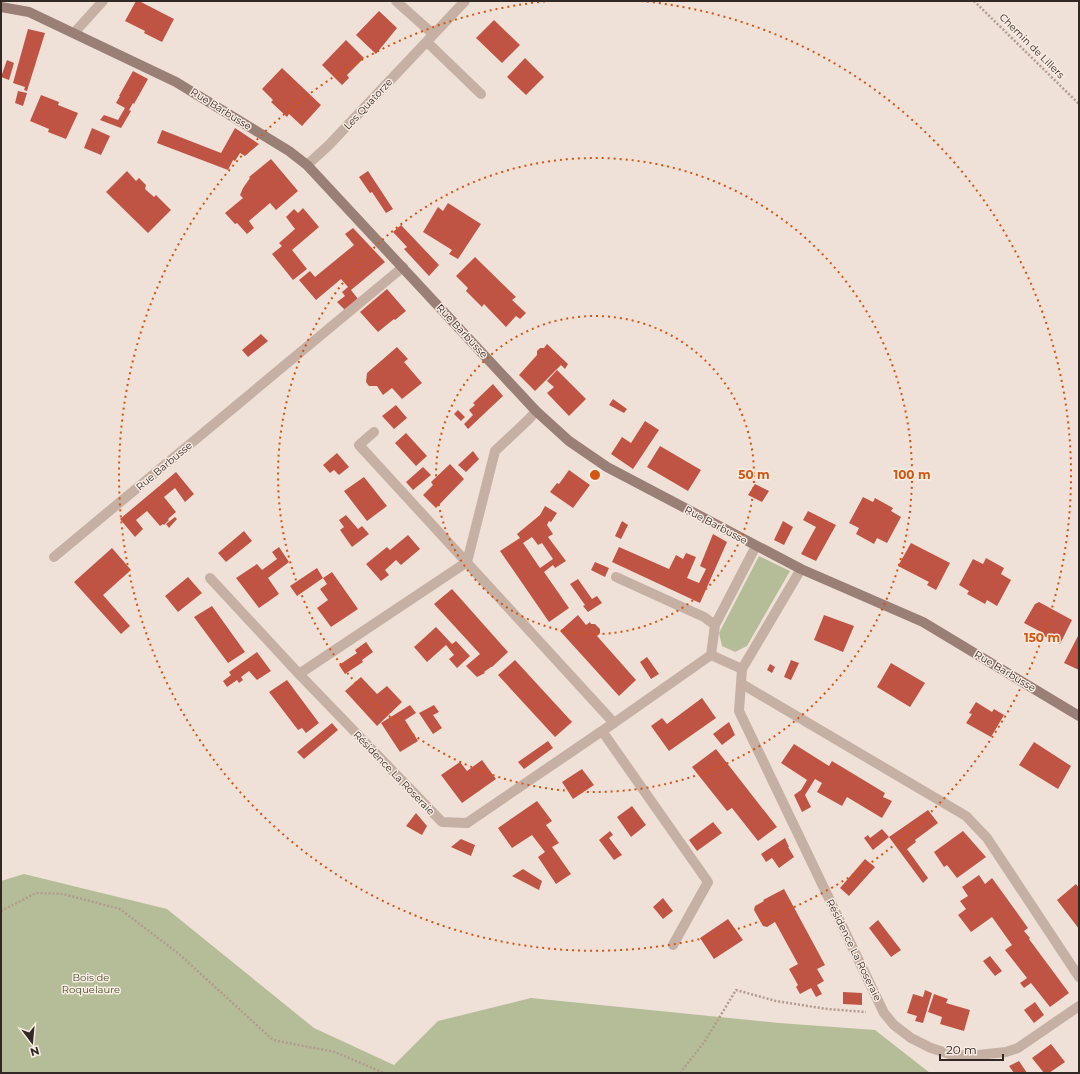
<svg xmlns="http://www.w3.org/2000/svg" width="1080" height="1074" font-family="Montserrat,sans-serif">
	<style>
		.green { fill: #b5bd98 }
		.building { fill: #c05444; fill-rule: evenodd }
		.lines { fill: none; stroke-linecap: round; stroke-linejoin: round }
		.path { stroke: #b29a8f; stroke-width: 2.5; stroke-dasharray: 2 2; stroke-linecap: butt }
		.street { stroke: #c6b0a4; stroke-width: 10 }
		.secondary { stroke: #9a7f76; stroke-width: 10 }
		.ring { fill: none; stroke: #d6540e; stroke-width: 2; stroke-dasharray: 2 4 }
		.labels { text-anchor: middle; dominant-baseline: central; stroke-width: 3; stroke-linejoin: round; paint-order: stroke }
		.street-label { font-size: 10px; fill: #322825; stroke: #f8ece3 }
		.park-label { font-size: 10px; fill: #464f2a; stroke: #f8ece3 }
		.centre { fill: #d6540e; stroke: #f8ece3; stroke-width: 2 }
		.ring-label { font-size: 12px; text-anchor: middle; font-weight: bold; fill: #d6540e; stroke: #f8ece3; stroke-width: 3; stroke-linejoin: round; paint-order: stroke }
	</style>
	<rect width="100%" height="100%" fill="#efe1d7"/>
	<!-- green -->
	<path class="green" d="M759,556l31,15 -43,75 -12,6 -13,-6 -3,-13z
		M24,874l143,35 147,119 80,37 44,-44 93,-23 248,25 96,7 55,43h-929v-192z"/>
	<!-- building -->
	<path class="building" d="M136,1h3l35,18 -12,23 -18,-9 1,-2 -20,-10z
		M379,11l18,17 -21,26 -20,-19z
		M494,20l26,25 -18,18 -26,-25z
		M28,29l17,4 -18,58 -3,-1 1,-3 -12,-4z
		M346,40l18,18 -17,17 2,3 -7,7 -20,-20z
		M525,58l19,19 -18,18 -19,-18z
		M7,60l7,3 -5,17 -8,-3z
		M282,68l39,37 -19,21 -13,-12 -2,3 -16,-15 2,-2 -11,-11z
		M133,71l15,8 -14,25 -1,-1 -4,7 2,1 -10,17 -21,-8 4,-5 14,5 7,-12 -9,-5 4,-7h-1z
		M18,91l9,2 -4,13 -8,-3z
		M41,95l18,7 -1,3 20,8 -12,26 -18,-7 1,-3 -19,-8z
		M92,128l18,8 -9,19 -17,-7z
		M235,128l24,16 -14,12 -5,-3 -5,8 -2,-1 -5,10 -71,-27 5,-13 59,23z
		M271,159l27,32 -22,19 -6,-7 -21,18 5,7 -7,6 -10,-11 -2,1 -10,-11 18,-15 -3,-3 3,-7 7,-10 -1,-1z
		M127,171l9,10 3,-3 7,7 -1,4 9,8 2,-2 15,15 -23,23 -42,-41z
		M368,171l25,38 -7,4 -14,-21 -2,1 -11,-16z
		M448,203l33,21 -23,35 -9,-5 3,-4 -29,-18 15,-25 5,4z
		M303,208l16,19 -27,23 15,19 -14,11 -21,-26 10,-8 -3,-3 16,-14 -9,-12 8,-8 4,4z
		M401,225l38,40 -10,11 -25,-27 3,-2 -14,-15z
		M353,228l32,34 -34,28 7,9 -13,11 -8,-8 8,-6 -3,-4 6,-5 -7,-8 -25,21 -17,-20 11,-9 5,6 39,-32 -9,-11z
		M475,257l41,40 -4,3 14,13 -6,6 -4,-3 -10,11 -22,-23 -2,3 -16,-16 2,-3 -12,-12z
		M387,289l19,22 -11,9 -1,-1 -16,13 -18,-20z
		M261,334l7,7 -20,16 -6,-7z
		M547,344l21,20 -3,5 -4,-4 -26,26 -16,-16 18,-20v-4l3,-3h4z
		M397,347l11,12 -4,3 18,21 -20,16 -10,-11 -9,7 -6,-9h-8l-3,-4 1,-9z
		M557,370l29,29 -17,17 -22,-23 7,-6 -7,-6z
		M493,384l10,12 -35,33 -4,-5 9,-9 -4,-5 6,-5 -2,-2z
		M613,399l14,10 -3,4 -15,-8z
		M396,405l11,13 -13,11 -12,-13z
		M458,410l7,7 -4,4 -7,-7z
		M645,421l14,9 -26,39 -22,-15 11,-17 9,6z
		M406,433l21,23 -11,10 -21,-23z
		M660,446l41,24 -13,21 -41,-24z
		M473,451l6,8 -13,13 -8,-7z
		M337,453l12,14 -10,8 -5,-5 -4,3 -7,-8z
		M450,464l14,15 -28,29 -13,-13 10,-10 -2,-3z
		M423,467l8,8 -18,15 -7,-8z
		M569,470l21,15 -17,23 -23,-16 7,-9 2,1z
		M176,472l18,22 -9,8 -10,-14 -11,9 12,15 -8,7 1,1 -5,5 -1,-1 -3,2 -13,-15 -11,9 7,9 -8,8 -15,-18z
		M364,477l23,29 -20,15 -23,-30z
		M755,484l14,7 -7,11 -14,-7z
		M863,497l10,5 2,-4 18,10 -2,3 10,6 -14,26 -10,-5 -3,6 -18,-10 3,-6 -10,-5z
		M545,506l12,7 -6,9 -2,-1 -2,4 6,9 -5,3 18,24 -11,7 -2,-3 -9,7 25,36 -20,14 -49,-71 20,-13 -3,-4 23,-19zM532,537l6,8 4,-2 11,16 -13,9 -17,-25z
		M808,511l28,14 -20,36 -15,-7 15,-27 -13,-7z
		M346,515l12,14 4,-3 7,8 -17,13 -12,-17 4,-3 -5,-7z
		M175,517l2,2 -8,9 -3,-4z
		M622,521l6,4 -7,14 -6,-3z
		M783,521l10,6 -9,18 -10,-5z
		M244,531l8,10 -26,21 -8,-9z
		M713,534l14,8 -27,61 -88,-41 7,-15 50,22 7,-14 7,4 3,-6 10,4 -9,21 12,5 7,-14 -6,-3z
		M408,535l12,14 -19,16 -5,-5 -11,10 4,5 -8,6 -15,-17 21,-17 3,3z
		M911,543l39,20 -14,27 -9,-5 2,-3 -31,-16z
		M279,547l10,15 -21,16 11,16 -20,14 -23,-30 21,-14 5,6 15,-11 -5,-7z
		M112,548l19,22 -28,25 27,31 -9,8 -47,-52z
		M986,558l18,10 -3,6 10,6 -14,26 -10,-6 -2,4 -18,-10 2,-3 -10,-6 14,-26 10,5z
		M595,562l14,6 -4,9 -14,-7z
		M317,568l6,10 -26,18 -7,-10z
		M332,572l26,37 -27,18 -14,-19 11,-8 -8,-11 7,-5 -4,-6z
		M188,577l14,16 -24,19 -13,-16z
		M578,579l14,20 5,-3 5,7 -14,9 -5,-6 2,-1 -15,-21z
		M452,589l56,63 -16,15h-1l-7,5 1,1 -8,4 -11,-11 14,-12 -46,-50z
		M1039,602l33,18 -12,24 -18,-9 1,-2 -19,-10 11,-19z
		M212,606l33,46 -17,11 -34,-46z
		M578,615l8,10 4,-3 1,2h4l5,5v4l-3,3 39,44 -17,16 -59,-65z
		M824,615l30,11 -11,26 -29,-12z
		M436,627l16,17 4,-3 14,15 -13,12 -8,-9 5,-4 -8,-10 -19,17 -13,-15z
		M1079,634v36l-15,-7z
		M366,642l7,10 -11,8 1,2 -18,12 -6,-9 18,-12 -2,-3z
		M257,652l14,19 -14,9 -8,-9 -8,6 2,3 -4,3 -2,-3 -10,7 -4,-6 8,-6 -2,-3z
		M647,657l12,17 -8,5 -11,-17z
		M515,660l57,62 -17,15 -57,-62z
		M791,660l8,3 -8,17 -7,-3z
		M891,663l34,20 -15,24 -33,-20z
		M770,664l5,3 -3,6 -5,-3z
		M361,677l16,17 10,-8 15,16 -25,24 -32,-35z
		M287,680l32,43 -13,10 -4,-5 -4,2 -29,-38z
		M702,698l14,20 -47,33 -18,-25 11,-8 5,6z
		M976,702l16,10 2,-3 10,6 -13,22 -25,-14 6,-9 -3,-1z
		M410,705l6,8 -11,7 13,21 -18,11 -19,-29z
		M434,705l5,7 -6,3 9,13 -9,6 -14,-21z
		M729,722l6,13 -13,10 -9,-11z
		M332,723l6,7 -34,29 -7,-7z
		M548,741l5,7 -29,21 -6,-7z
		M1034,742l37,24 -13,23 -39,-24z
		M794,744l35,22 3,-5 53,32 -2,4 9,4 -10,17 -35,-21 -5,9 -25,-14 5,-9 -7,-4 -10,16 6,12 -9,5 -8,-17 7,-5 6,-10 -26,-17z
		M716,749l61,78 -19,14 -26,-33 -5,3 -35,-44z
		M482,760l14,19 -34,24 -21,-28 19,-13 7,9z
		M582,769l12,16 -21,14 -11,-17z
		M537,801l15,20 -6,4 13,18 -7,4 19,27 -15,10 -18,-27 7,-5 -13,-17 -20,13 -14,-20z
		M632,806l14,19 -15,12 -14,-20z
		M928,810l10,13 -23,17 1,2 -9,7 21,29 -5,5 -34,-46 -16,13 -9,-12 4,-3 2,3 12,-9 7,8z
		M416,813l11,13 -5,9 -16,-9z
		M713,822l9,11 -25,18 -8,-11z
		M610,831l3,4 -4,3 13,17 -8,5 -15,-20z
		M963,831l23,26 -29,21 -10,-13 -3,2 -10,-15z
		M785,838l4,9h-1l6,10 -15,11 -7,-10 -6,4 -5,-8z
		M461,839l14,6 -4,11 -20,-9z
		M865,859l10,8 -26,29 -9,-8z
		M523,869l19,12 -3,9 -27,-14z
		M979,875l6,9 7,-6 36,50 -4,3 6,7 -1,1 40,54 -19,14 -19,-24 -7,5 -4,-5 7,-5 -22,-28 7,-5 -20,-28 -21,15 -13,-17 8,-6 -6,-8 8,-5 -6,-9z
		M1076,884l3,4v41l-22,-29z
		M784,889l41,76 -8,4 7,12 -7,4 5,9 -6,3 -5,-9 -11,6 -4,-7 2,-2 -9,-16 9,-5 -23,-42 -8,5 -4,-1 -9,-16 1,-4 9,-5 -1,-1z
		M663,898l10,13 -10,8 -10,-12z
		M728,919l15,21 -29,19 -14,-21z
		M878,920l23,30 -10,7 -22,-29z
		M990,956l12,15 -7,5 -12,-15z
		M925,990l7,3 -9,30 -8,-2 2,-5 -10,-3 6,-19 10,3z
		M843,992l19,1v12l-19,-1z
		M934,994l14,5 -2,4 24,7 -6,21 -24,-7 2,-7 -14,-5z
		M1035,1002l9,13 -10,8 -10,-13z
		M1051,1044l14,18 -16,11h-5l-12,-15z
		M1019,1061l8,12h-13l-5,-7z"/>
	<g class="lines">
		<!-- path -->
		<path class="path" d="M974,1l105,103
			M1,911l35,-18 27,1 57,15 59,45 94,86 62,12 49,21
			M680,1073l25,-32 31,-51 40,11 51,8 39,3"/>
		<!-- street -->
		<path class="street" d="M396,1l37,33
			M74,33l29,-32
			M427,42l54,52
			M307,165l22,-20 136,-144
			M374,432l-15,13 255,278 -12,8
			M54,557l349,-290
			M801,569l-59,100 -3,42 145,302 10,12 17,13 20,10 22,7h25l28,-3 12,-4 61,-42
			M616,577l88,40 11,8
			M210,578l89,96 168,-112 28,-111 34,-32 7,-8
			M711,655l4,-30 41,-79
			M299,674l143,148 25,1 135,-92 106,151 -35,63
			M742,684l224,132 21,22 92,139
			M614,723l97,-68 31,14"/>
		<!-- secondary -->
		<path class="secondary" d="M1,7l28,5 147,70 113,69 18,14 229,246 33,30 38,26 194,102 122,53 156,94"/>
	</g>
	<!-- distance rings -->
	<g class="ring">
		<circle cx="595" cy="475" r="159"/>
		<circle cx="595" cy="475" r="317"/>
		<path d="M641 1A476 476 0 1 1 549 1"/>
	</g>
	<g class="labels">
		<!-- street labels -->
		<g class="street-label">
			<text transform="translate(1032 46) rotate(45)">Chemin de Lillers</text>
			<text transform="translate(368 104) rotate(-47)">Les Quatorze</text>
			<text transform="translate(221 109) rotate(32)">Rue Barbusse</text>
			<text transform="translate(462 331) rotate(47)">Rue Barbusse</text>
			<text transform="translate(164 466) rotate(-40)">Rue Barbusse</text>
			<text transform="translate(716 525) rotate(28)">Rue Barbusse</text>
			<text transform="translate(1005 671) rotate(31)">Rue Barbusse</text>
			<text transform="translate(394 773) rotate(46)">Résidence La Roseraie</text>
			<text transform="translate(854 950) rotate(64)">Résidence La Roseraie</text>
		</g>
		<!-- park labels -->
		<g class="park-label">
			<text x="91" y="977">Bois de<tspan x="91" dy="12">Roquelaure</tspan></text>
		</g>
	</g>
	<circle cx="595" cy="475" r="6" class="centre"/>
	<g class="ring-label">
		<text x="754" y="479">50 m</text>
		<text x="912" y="479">100 m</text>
		<text x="1042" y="642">150 m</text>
	</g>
	<!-- border -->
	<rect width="1080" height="1074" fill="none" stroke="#322825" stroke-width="4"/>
	<!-- north arrow -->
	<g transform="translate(32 1042) rotate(164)" stroke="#f8ece3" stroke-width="3" paint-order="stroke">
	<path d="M0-3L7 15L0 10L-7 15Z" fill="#322825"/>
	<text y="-6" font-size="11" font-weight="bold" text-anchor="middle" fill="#322825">N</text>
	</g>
	<!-- scale -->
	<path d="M940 1054v6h63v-6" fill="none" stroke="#322825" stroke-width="2"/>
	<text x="946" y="1054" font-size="12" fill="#322825" stroke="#f8ece3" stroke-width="3" paint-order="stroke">20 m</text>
</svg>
